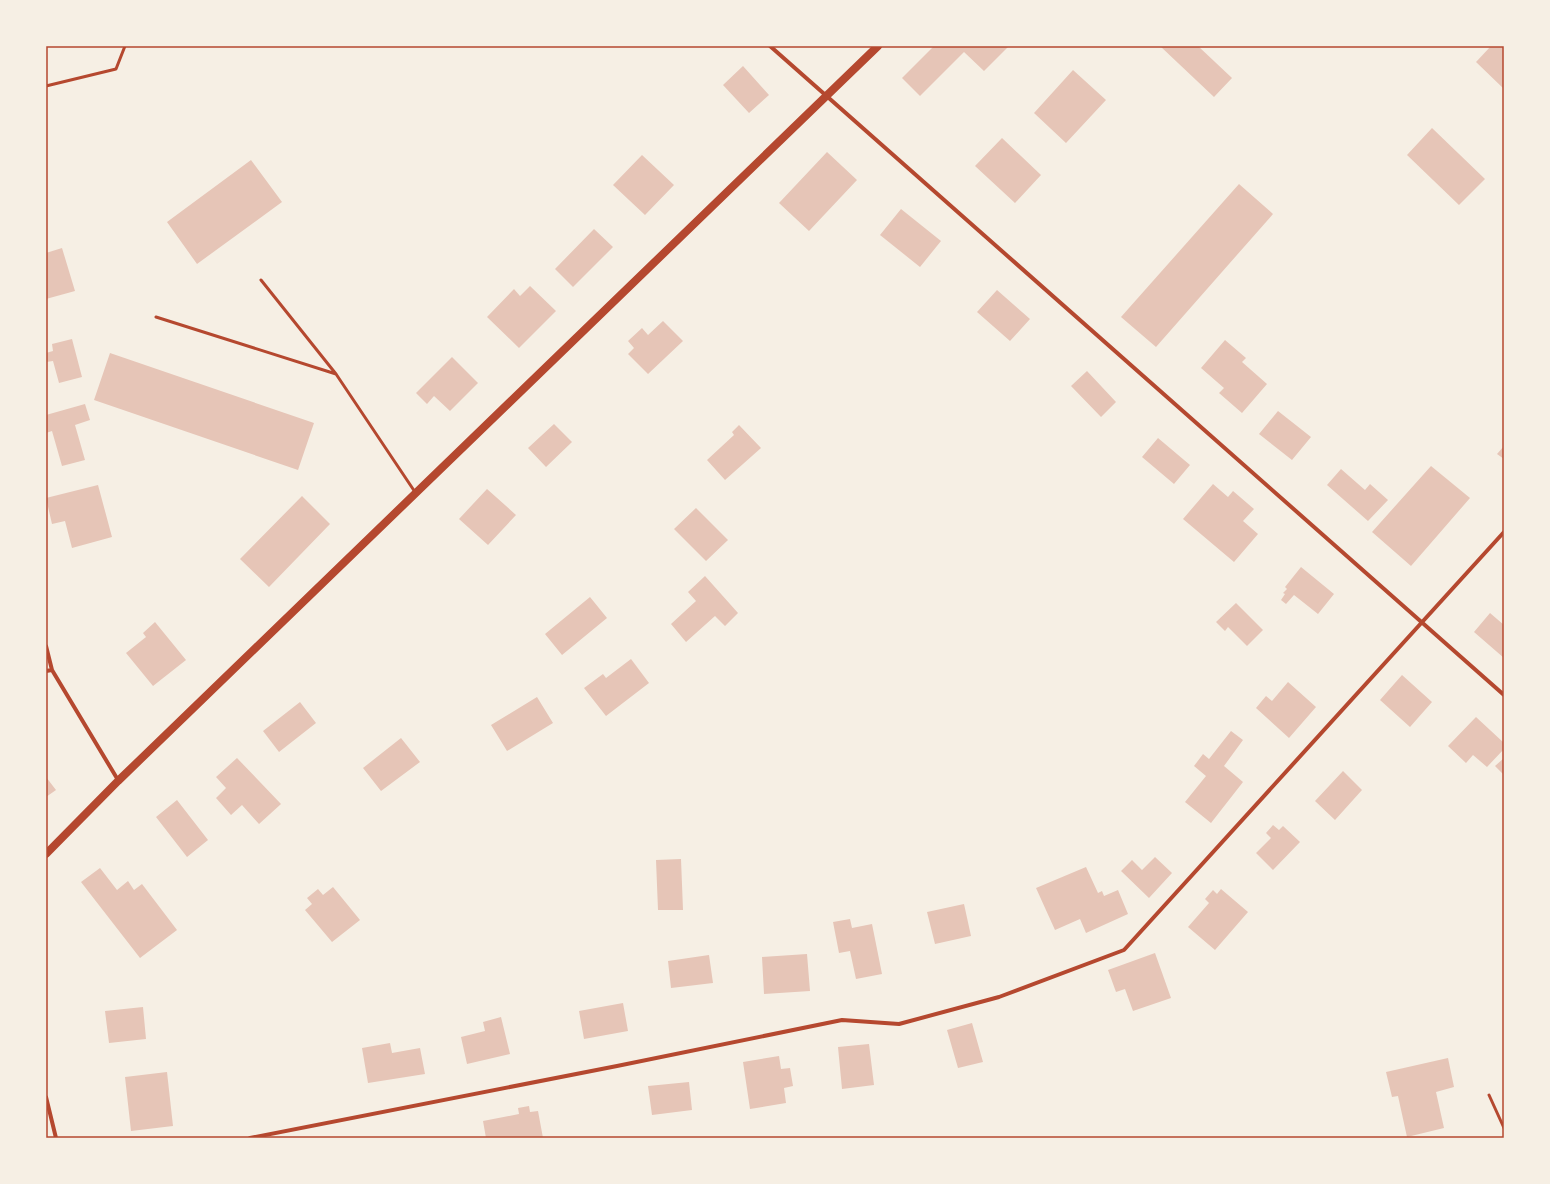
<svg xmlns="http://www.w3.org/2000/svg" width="1550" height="1184" font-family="Rubik,sans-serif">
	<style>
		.building { fill: #e6c5b7 }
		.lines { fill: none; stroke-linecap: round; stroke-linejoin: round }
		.service { stroke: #b5482f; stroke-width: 3 }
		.minor { stroke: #b5482f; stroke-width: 4 }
		.secondary { stroke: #b5482f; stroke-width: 8 }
		.neatline { fill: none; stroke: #b5482f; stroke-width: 1.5 }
	</style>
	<rect width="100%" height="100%" fill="#f6efe4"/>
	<!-- building -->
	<path class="building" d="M934,46h75l-25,25 -20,-19 -44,44 -18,-18z
		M1160,46h38l34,32 -18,19z
		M1491,46h13v43l-28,-27z
		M743,66l26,29 -20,18 -26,-28z
		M1073,70l33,30 -40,43 -32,-30z
		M1432,128l53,51 -26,26 -52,-50z
		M1002,138l39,37 -26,28 -40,-37z
		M827,152l30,28 -48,51 -30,-28z
		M642,155l32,30 -29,30 -32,-30z
		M251,160l31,42 -85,62 -30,-42z
		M1239,184l34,30 -117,133 -35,-30z
		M901,209l40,32 -21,26 -40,-32z
		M594,229l19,18 -40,40 -18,-18z
		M62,248l13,43 -29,8v-46z
		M530,286l26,25 -37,37 -32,-31 27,-28 6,7z
		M997,290l33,29 -20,22 -33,-29z
		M663,321l20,20 -35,33 -20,-20 6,-6 -6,-7 14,-13 6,7z
		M72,339l10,38 -23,6 -6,-22 -7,1v-9l7,-2 -1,-7z
		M1225,340l21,18 -4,4 25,22 -25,29 -23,-20 5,-5 -23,-20z
		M110,353l204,70 -16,47 -204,-70z
		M452,357l26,26 -28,28 -16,-15 -7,8 -11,-11z
		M1087,371l29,31 -15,15 -30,-31z
		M85,404l5,16 -15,5 10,35 -23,6 -10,-35 -6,2v-18z
		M1278,411l33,26 -19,23 -33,-26z
		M554,424l18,18 -26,25 -18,-19z
		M739,425l22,23 -36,32 -18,-20 27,-25 -2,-3z
		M1158,438l32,27 -16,19 -32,-27z
		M1504,446v13l-7,-5z
		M1431,466l39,32 -59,68 -39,-34z
		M1341,469l24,21 5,-6 18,16 -20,21 -41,-36z
		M1213,484l15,13 5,-6 21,18 -11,12 15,13 -24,28 -51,-43z
		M98,485l14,52 -40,11 -7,-27 -13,3 -6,-26z
		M487,489l29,26 -28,30 -29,-26z
		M302,496l28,28 -61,63 -29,-28z
		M696,508l32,32 -22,21 -32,-32z
		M1301,567l33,27 -16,20 -24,-19 -8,9 -5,-4 4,-6 -2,-1 4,-4 -2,-2z
		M705,576l33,37 -13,13 -10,-10 -29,26 -15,-18 25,-23 -8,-9z
		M590,597l17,21 -45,37 -17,-21z
		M1236,603l27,27 -16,16 -19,-19 -3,4 -9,-9z
		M1490,613l14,12v33l-30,-26z
		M155,622l31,38 -33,26 -27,-33 20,-16 -3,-4z
		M631,659l18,24 -43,33 -22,-28 19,-14 3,4z
		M1402,675l30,27 -22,25 -30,-27z
		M1288,682l28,25 -27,31 -33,-30 10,-12 6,5z
		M537,697l16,26 -46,28 -16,-26z
		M300,702l16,21 -37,29 -16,-21z
		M1476,717l28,26v6l-17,18 -14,-12 -7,8 -18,-17z
		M1231,731l12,9 -19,26 19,16 -32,41 -26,-21 21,-26 -12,-10 9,-12 6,5z
		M401,738l19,24 -39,29 -18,-23z
		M237,758l44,46 -22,20 -17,-19 -11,10 -15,-17 10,-10 -10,-11z
		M1504,758v17l-9,-9z
		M1343,771l19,19 -27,30 -20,-19z
		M46,777l10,13 -10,7z
		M177,800l31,40 -21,17 -31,-40z
		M1273,825l6,5 4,-4 17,16 -27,28 -17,-17 15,-15 -5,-5z
		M1155,857l17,16 -23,25 -28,-27 11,-11 10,10z
		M681,859l2,51h-25l-2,-50z
		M1086,867l12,26 4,-2 2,5 14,-6 10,24 -42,19 -6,-14 -25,11 -19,-42z
		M100,868l17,22 11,-9 6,9 8,-6 35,46 -37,28 -59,-76z
		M333,887l27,33 -28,22 -27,-32 7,-6 -5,-6 11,-9 5,6z
		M1221,889l27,23 -33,38 -27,-23 21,-24 -4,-4 8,-9 4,4z
		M964,904l7,32 -36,8 -8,-32z
		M850,919l2,9 20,-4 10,50 -26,5 -6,-28 -11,2 -6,-31z
		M1155,953l16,45 -38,13 -8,-22 -9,3 -8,-22z
		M807,954l3,37 -46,3 -2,-37z
		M709,955l4,28 -42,5 -3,-27z
		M623,1003l5,28 -44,8 -5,-28z
		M143,1007l3,32 -37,4 -4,-32z
		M501,1017l9,37 -43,10 -6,-27 24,-6 -2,-9z
		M972,1023l11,39 -25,6 -11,-38z
		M390,1043l2,10 28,-5 5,26 -57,9 -6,-35z
		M869,1044l5,41 -32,4 -4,-42z
		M779,1056l2,13 9,-1 3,18 -9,2 2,15 -36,6 -7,-47z
		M1448,1058l6,29 -18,5 8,36 -37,9 -9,-41 -6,1 -6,-25z
		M167,1072l6,54 -42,5 -6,-54z
		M689,1082l3,28 -40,5 -4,-29z
		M529,1106l1,6 8,-1 5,27h-57l-3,-17 36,-7 -1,-6z"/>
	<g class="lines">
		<!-- service -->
		<path class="service" d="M46,86l70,-17 9,-23
			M261,280l75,94 79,118
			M156,317l180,57
			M1489,1095l15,33"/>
		<!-- minor -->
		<path class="minor" d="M770,46l734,649
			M46,646l6,24 66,110
			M46,671l6,-1
			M46,1097l10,41
			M250,1138l367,-72 225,-46 57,4 100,-27 125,-47 380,-418"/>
		<!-- secondary -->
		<path class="secondary" d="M46,854l72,-73 760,-735"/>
	</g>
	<!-- border -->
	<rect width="1550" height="1184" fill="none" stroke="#f6efe4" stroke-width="94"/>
	<rect x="47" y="47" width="1456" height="1090" class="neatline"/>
</svg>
